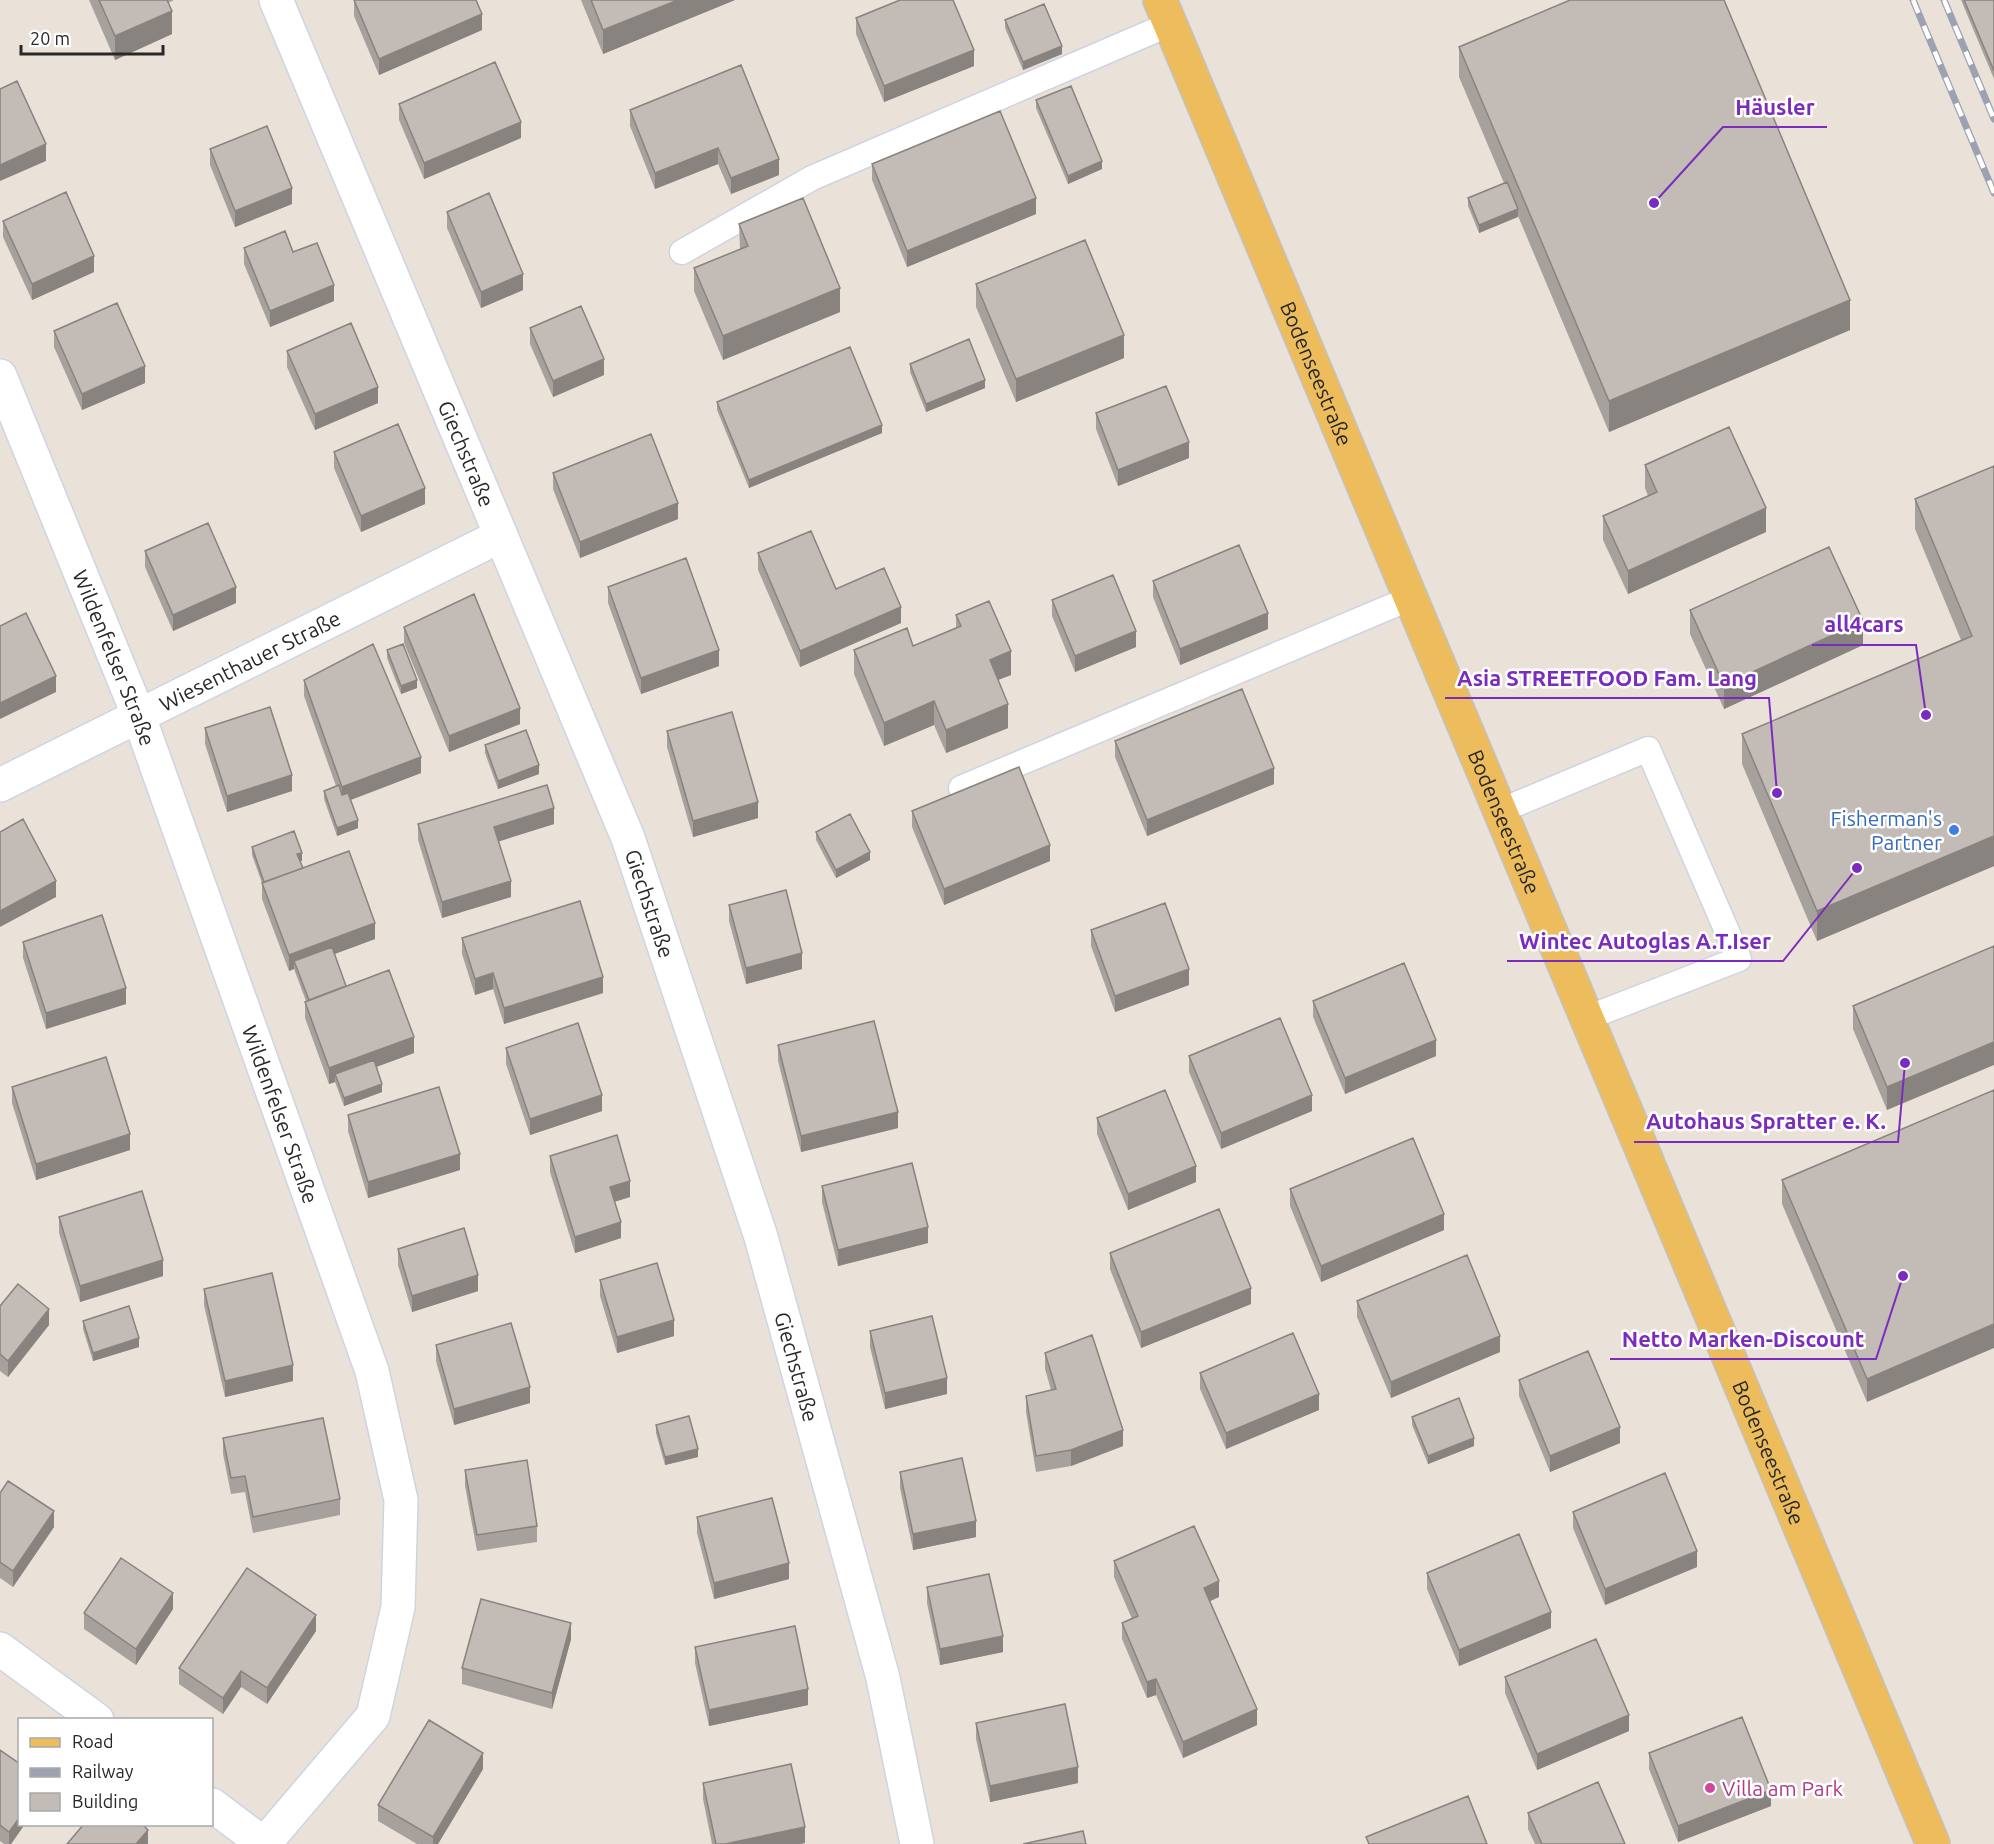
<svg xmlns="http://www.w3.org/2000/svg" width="1994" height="1844" font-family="Ubuntu,sans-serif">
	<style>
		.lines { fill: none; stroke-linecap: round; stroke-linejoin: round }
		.lane-casing { stroke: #cfd4e1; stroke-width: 27 }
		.street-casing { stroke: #cfd4e1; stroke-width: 36 }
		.primary-casing { stroke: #c3c3c3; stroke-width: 36 }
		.lane { stroke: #fff; stroke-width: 24 }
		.street { stroke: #fff; stroke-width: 33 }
		.primary { stroke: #ecbc5d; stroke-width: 33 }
		.rail-casing { stroke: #9da2b2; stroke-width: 7 }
		.rail { stroke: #fff; stroke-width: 4.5; stroke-dasharray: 14; stroke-linecap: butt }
		.wall { fill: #a7a19d }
		.shaded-wall { fill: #88837f }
		.building { fill: #c2bbb6; stroke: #88837f; stroke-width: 1.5 }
		.shop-dot { fill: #3f7fe0; stroke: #fff; stroke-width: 2 }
		.hotel-dot { fill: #d1479c; stroke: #fff; stroke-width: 2 }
		.labels { text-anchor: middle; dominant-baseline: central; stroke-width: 5; stroke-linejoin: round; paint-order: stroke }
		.street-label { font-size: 21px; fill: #282828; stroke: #fff }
		.shop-label { font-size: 21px; fill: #366cbe; stroke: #fff; text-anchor: end }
		.hotel-label { font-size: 21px; fill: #b23c85; stroke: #fff; text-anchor: start }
		.leader { fill: none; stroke: #7b2cbf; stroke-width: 2 }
		.callout-dot { fill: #7b2cbf; stroke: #fff; stroke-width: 2 }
		.callout-label { font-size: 22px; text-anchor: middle; font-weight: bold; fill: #7b2cbf; stroke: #fff; stroke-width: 5; stroke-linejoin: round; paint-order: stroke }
	</style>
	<rect width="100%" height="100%" fill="#eae1d9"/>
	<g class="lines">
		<defs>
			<path id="lane" d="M682,252l130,-74 358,-154
				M961,788l450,-190
				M1500,811l148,-62 91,210 -152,59"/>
			<g id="street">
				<path id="s1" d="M276,0l352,838 133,399 122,441 34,166"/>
				<path id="s2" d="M0,376l138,338 234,657 29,129 -3,107 -25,109 -109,128"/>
				<path id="s3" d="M0,785l500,-249"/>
				<path d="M0,1649l97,71"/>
				<path d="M212,1805l52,39"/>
			</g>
			<g id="primary">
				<path id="s4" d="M1160,0l773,1844"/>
			</g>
		</defs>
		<!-- lane casing -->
		<use href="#lane" class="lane-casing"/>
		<!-- street casing -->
		<use href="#street" class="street-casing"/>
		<!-- primary casing -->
		<use href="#primary" class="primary-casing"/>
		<!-- lane -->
		<use href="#lane" class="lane"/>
		<!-- street -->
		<use href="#street" class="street"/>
		<!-- primary -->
		<use href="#primary" class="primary"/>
		<defs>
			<path id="rail" d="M1913,0l81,193
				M1944,0l50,119"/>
		</defs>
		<!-- rail casing -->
		<use href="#rail" class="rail-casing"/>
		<!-- rail -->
		<use href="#rail" class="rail"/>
	</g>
	<!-- wall -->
	<path class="wall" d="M89,0h85l-6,3 4,31 -57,26z
		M354,0l128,30 -103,45 -25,-59z
		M581,0h154l-132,54z
		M1961,0h33v79z
		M856,18l118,48 -90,36 -28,-68z
		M1005,20l57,34 -39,16 -18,-42z
		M1459,47l391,283 -241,102 -91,-216 -39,17 -11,-27v-8l36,-15 -45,-106z
		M1036,100l66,69 -34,15 -32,-76z
		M399,104l122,34 -97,41 -25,-59z
		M630,110l149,65 -48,19 -13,-30 -63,25 -25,-63z
		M210,149l82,55 -57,23 -25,-62z
		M872,164l164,50 -129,53 -35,-87z
		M447,212l76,78 -42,18 -34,-80z
		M3,221l91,51 -62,28 -29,-63z
		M739,224l101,88 -117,48 -29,-69v-23l46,-19z
		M244,248l49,4 41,49 -64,26 -26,-63z
		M976,284l148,74 -108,44 -40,-95z
		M530,328l74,47 -51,22 -23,-53z
		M54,331l91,52 -63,27 -28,-63z
		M287,351l91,52 -63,27 -28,-63z
		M910,364l75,24 -59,24 -16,-40z
		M717,402l165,31 -133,55 -32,-78z
		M1096,413l93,45 -71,28 -22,-57z
		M334,452l91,52 -64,28 -27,-64z
		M1645,465l121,67 -138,62 -25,-54v-24l45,-20 -3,-8z
		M1994,466v400l-177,75 -75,-177v-30l219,-94 -46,-111v-30z
		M553,473l125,46 -98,39 -27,-69z
		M145,551l91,52 -63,28 -28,-64z
		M758,553l78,36 65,34 -101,44 -42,-97z
		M1153,581l115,48 -88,36 -27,-68z
		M608,587l111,79 -78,28 -33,-91z
		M1052,600l84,47 -61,25 -23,-56z
		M1690,610l173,35 -139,64 -34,-75z
		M956,615l55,60 -13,5 10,48 -62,25 -12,-28 -50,21 -30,-72v-24l59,-4 43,-18z
		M404,627l116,97 -71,28 -45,-109z
		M387,650l30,38 -16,6 -14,-36z
		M304,680l117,93 -70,27 7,28 -21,8 -13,-37v-8l12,-5 -32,-90z
		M205,728l87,63 -65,21 -22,-68z
		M667,731l91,87 -65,19 -26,-90z
		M1115,741l159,43 -127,52 -32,-79z
		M485,745l54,29 -41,15 -13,-36z
		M912,811l138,50 -106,44 -32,-78z
		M418,824h136l-56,17 13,56 -69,21 -24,-78z
		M816,832l54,28 -34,18 -20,-38z
		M252,847l50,14h-2l3,7 72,71 -41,15 12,32 68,67 -38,14 6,25 -38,14 -9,-24 -6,2 -24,-66v-16l1,-1 -12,-32 -5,2 -27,-72v-16l-10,-28z
		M729,905l73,64 -56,15 -17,-63z
		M1091,930l98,55 -74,27 -24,-66z
		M462,938l141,55 -99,31 -11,-35 -18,6 -13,-41z
		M23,942l103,62 -80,25 -23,-71z
		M1994,946l-107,164 -34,-81v-23z
		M1313,1001l123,55 -91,38 -32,-77z
		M778,1045l120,83 -97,24 -23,-91z
		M506,1048l96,63 -72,24 -24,-71z
		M1189,1056l123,55 -91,38 -32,-77z
		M12,1087l118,63 -94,30 -24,-77z
		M1994,1090l-127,312 -85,-198v-24z
		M348,1115l112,55 -92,28 -20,-67z
		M1097,1118l99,64 -68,28 -31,-76z
		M550,1156l80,41 -16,5 7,36 -46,15 -25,-81z
		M822,1186l106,57 -90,23 -16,-64z
		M1290,1189l154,41 -123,52 -31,-76z
		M59,1217l104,59 -83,26 -21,-69z
		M398,1249l80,42 -66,21 -14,-47z
		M1110,1253l141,51 -110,44 -31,-79z
		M600,1280l74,56 -57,17 -17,-57z
		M204,1289l89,92 -68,16 -21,-92z
		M1357,1301l143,51 -109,46 -34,-81z
		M0,1306l49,19 -41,52 -8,-6z
		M83,1321l56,26 -46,14 -10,-32z
		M870,1331l77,63 -62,15 -15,-62z
		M436,1345l94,58 -76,22 -18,-64z
		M1045,1353l78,93 -52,20 -35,6 -10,-60v-16l25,-6 -6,-21z
		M1200,1373l119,37 -93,39 -26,-60z
		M1519,1380l101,63 -70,29 -31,-76z
		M1412,1417l62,29 -46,18 -16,-39z
		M656,1425l42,32 -33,8 -9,-32z
		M223,1438l117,61v16l-87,18 -8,-41 -14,2 -8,-40z
		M465,1470l72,56v16l-60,9 -12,-65z
		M900,1472l76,65 -63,13 -13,-62z
		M0,1493l54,34 -41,60 -13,-9z
		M1573,1512l124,55 -92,38 -32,-77z
		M697,1517l92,62 -75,20 -17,-66z
		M1114,1561l105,36 -9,4 47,124 -74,33 -27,-63 -9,3 -25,-59v-16l10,-4 -18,-42z
		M1427,1573l124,55 -92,38 -32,-77z
		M927,1587l76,65 -63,13 -13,-62z
		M173,1609l-37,56 -52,-36v-16z
		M316,1631l-49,73 -26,-17 -18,27 -44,-30v-16z
		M571,1639l-19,70 -90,-25v-16z
		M695,1647l113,58 -99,21 -14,-63z
		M1505,1677l124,54 -92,39 -32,-77z
		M976,1723l102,60 -88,19 -14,-63z
		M0,1750l20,74h5l-14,20h-7l-4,-3z
		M1649,1753l122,53 -93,36 -29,-73z
		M483,1769l-45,75h-21l-39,-23v-16z
		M703,1783l102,60 -5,1h-88l-9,-45z
		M1528,1813l97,31h-90l-7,-15z"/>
	<!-- shaded-wall -->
	<path class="shaded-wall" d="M678,0h57l-132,54v-24z
		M172,11v23l-57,26v-24z
		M482,14v16l-103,45v-16z
		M1062,46v8l-39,16v-8z
		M974,50v16l-90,36v-16z
		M521,122v16l-97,41v-16z
		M46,144v17l-46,20v-16z
		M718,148v16l-63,25v-16z
		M779,159v16l-48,19v-16z
		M1102,161v8l-34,15v-8z
		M292,188v16l-57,23v-16z
		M1036,198v16l-129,53v-16z
		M1518,209v8l-39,16v-8z
		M94,256v16l-62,28v-16z
		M523,274v16l-42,18v-16z
		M334,285v16l-64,26v-16z
		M840,288v24l-117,48v-24z
		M1850,300v30l-241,102v-31z
		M1124,335v23l-108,44v-23z
		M604,359v16l-51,22v-16z
		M145,366v17l-63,27v-16z
		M985,380v8l-59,24v-8z
		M378,387v16l-63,27v-16z
		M882,425v8l-133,55v-8z
		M1189,442v16l-71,28v-16z
		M425,488v16l-64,28v-16z
		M678,503v16l-98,39v-16z
		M1766,508v24l-138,62v-23z
		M236,587v16l-63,28v-16z
		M901,607v16l-101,44v-16z
		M1268,613v16l-88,36v-16z
		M1863,621v24l-139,64v-24z
		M1136,631v16l-61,25v-16z
		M719,650v16l-78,28v-16z
		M1011,651v24l-21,8v-23z
		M56,676v16l-56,27v-16z
		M417,680v8l-16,6v-8z
		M934,701v24l-50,21v-23z
		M1008,704v24l-62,25v-23z
		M520,708v16l-71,28v-16z
		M421,757v16l-79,30v-16z
		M539,765v9l-41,15v-8z
		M1274,768v16l-127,52v-16z
		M292,775v16l-65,21v-16z
		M758,802v16l-65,19v-16z
		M554,808v16l-60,19v-16z
		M358,820v8l-21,8v-8z
		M1994,836v30l-177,75v-30z
		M1050,845v16l-106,44v-16z
		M870,852v8l-34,18v-8z
		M302,853v8l-5,1v-8z
		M56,881v16l-56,30v-16z
		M511,881v16l-69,21v-16z
		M375,923v16l-78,29 -3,-7v8l-5,2v-16z
		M802,953v16l-56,15v-16z
		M1189,969v16l-74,27v-16z
		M493,973v16l-18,6v-16z
		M603,977v16l-99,31v-16z
		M126,988v16l-80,25v-16z
		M414,1037v16l-76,28 -3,-7v8l-6,2v-16z
		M1436,1040v16l-91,38v-16z
		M1994,1042v23l-107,45v-23z
		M382,1084v8l-38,14v-8z
		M602,1095v16l-72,24v-16z
		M1312,1095v16l-91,38v-16z
		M898,1112v16l-97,24v-16z
		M130,1134v16l-94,30v-16z
		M460,1154v16l-92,28v-16z
		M1196,1166v16l-68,28v-16z
		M630,1181v16l-20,6v-16z
		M1444,1214v16l-123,52v-16z
		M621,1222v16l-46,15v-16z
		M928,1227v16l-90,23v-16z
		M163,1260v16l-83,26v-16z
		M478,1275v16l-66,21v-16z
		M1251,1288v16l-110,44v-16z
		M49,1309v16l-41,52v-16z
		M674,1320v16l-57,17v-16z
		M1994,1324v24l-127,54v-23z
		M1500,1336v16l-109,46v-16z
		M139,1338v9l-46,14v-8z
		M293,1365v16l-68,16v-16z
		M947,1378v16l-62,15v-16z
		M530,1387v16l-76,22v-16z
		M1319,1394v16l-93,39v-16z
		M1620,1427v16l-70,29v-16z
		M1123,1430v16l-52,20v-16z
		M1474,1438v8l-46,18v-8z
		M698,1449v8l-33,8v-8z
		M54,1511v16l-41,60v-16z
		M976,1521v16l-63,13v-16z
		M1697,1551v16l-92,38v-16z
		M789,1563v16l-75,20v-16z
		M1219,1581v16l-15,7v-16z
		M173,1593v16l-37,56v-16z
		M1551,1612v16l-92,38v-16z
		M316,1615v16l-49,73v-16z
		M571,1623v16l-19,70v-16z
		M1003,1636v16l-63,13v-16z
		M241,1671v16l-18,27v-16z
		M1156,1679v16l-9,3v-16z
		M808,1689v16l-99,21v-16z
		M1257,1709v16l-74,33v-16z
		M1629,1715v16l-92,39v-16z
		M483,1753v16l-45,75h-5v-7z
		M1078,1767v16l-88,19v-16z
		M1771,1790v16l-93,36v-16z
		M20,1817v7h5l-14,20h-2v-12z
		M805,1827v16l-5,1h-75z
		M148,1830v14h-12z"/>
	<!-- building -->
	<path class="building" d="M99,0h68l5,11 -57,25z
		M354,0h122l6,14 -103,45z
		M591,0h87l-75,30z
		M900,0h53l21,50 -90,36 -28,-68z
		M1570,0h154l126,300 -241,101 -150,-354z
		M1964,0h30v71z
		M1044,4l18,42 -39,16 -18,-42z
		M495,62l26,60 -97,41 -25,-59z
		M741,65l38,94 -48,19 -13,-30 -63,25 -25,-63z
		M17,81l29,63 -46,21v-76z
		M1071,86l31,75 -34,15 -32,-76z
		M1000,111l36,87 -129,53 -35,-87z
		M267,126l25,62 -57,23 -25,-62z
		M1507,182l11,27 -39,16 -11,-27z
		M66,192l28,64 -62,28 -29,-63z
		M489,193l34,81 -42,18 -34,-80z
		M803,198l37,90 -117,48 -29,-68 54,-22 -9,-22z
		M285,231l8,21 24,-9 17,42 -64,26 -26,-63z
		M1085,240l39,95 -108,44 -40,-95z
		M117,303l28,63 -63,28 -28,-63z
		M581,306l23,53 -51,22 -23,-53z
		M351,323l27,64 -63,27 -28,-63z
		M969,339l16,41 -59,24 -16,-40z
		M850,347l32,78 -133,55 -32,-78z
		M1166,386l23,56 -71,28 -22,-57z
		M398,424l27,64 -64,28 -27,-64z
		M1729,427l37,81 -138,63 -25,-55 54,-24 -12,-27z
		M651,434l27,69 -98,39 -27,-69z
		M1994,466v370l-177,75 -75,-177 230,-98 -57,-137z
		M208,523l28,64 -63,28 -28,-64z
		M811,531l25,58 48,-21 17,39 -101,44 -42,-98z
		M1239,545l29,68 -88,36 -27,-68z
		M1829,547l34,74 -139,64 -34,-75z
		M686,558l33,92 -78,28 -33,-91z
		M1113,575l23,56 -61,25 -23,-56z
		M474,594l46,114 -71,28 -45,-109z
		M989,601l22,50 -21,9 18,44 -62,26 -12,-29 -50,22 -30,-73 53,-22 6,18 48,-20 -5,-11z
		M26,613l30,63 -56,27v-77z
		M373,644l48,113 -79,30 -38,-107z
		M403,644l14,36 -16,6 -14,-36z
		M1242,689l32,79 -127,52 -32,-79z
		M270,707l22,68 -65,21 -22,-68z
		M732,712l26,90 -65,19 -26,-90z
		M526,730l13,35 -41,16 -13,-36z
		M1019,767l31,78 -106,44 -32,-78z
		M339,785l3,10 6,-2 10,27 -21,8 -13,-37z
		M547,785l7,23 -60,19 17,54 -69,21 -24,-78z
		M850,814l20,38 -34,18 -20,-38z
		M23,819l33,62 -56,30v-79z
		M294,831l8,22 -5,1 6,14 -39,14 -12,-35z
		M349,851l26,72 -86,32 -27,-72z
		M786,890l16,63 -56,15 -17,-63z
		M580,901l23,76 -99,31 -11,-35 -18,6 -13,-41z
		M1165,903l24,66 -74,27 -24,-66z
		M102,915l24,73 -80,25 -23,-71z
		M1994,946v96l-107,45 -34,-81z
		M332,947l14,39 -37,14 -15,-39z
		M1404,963l32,77 -91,38 -32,-77z
		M389,970l25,67 -85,31 -24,-66z
		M1280,1018l32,77 -91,38 -32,-77z
		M874,1021l24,91 -97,24 -23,-91z
		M578,1023l24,72 -72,24 -24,-71z
		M106,1057l24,77 -94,30 -24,-77z
		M374,1060l8,24 -38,14 -9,-24z
		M439,1087l21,67 -92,28 -20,-67z
		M1165,1090l31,76 -68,28 -31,-76z
		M1994,1090v234l-127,55 -85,-199z
		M617,1135l13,46 -20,6 11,35 -46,15 -25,-81z
		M1413,1138l31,76 -123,52 -31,-77z
		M912,1163l16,64 -90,23 -16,-64z
		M142,1191l21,69 -83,26 -21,-69z
		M1219,1209l32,79 -110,44 -31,-79z
		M464,1228l14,47 -66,21 -14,-47z
		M1467,1255l33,81 -109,46 -34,-81z
		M657,1263l17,57 -57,17 -17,-57z
		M272,1273l21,92 -68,16 -21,-92z
		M18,1284l31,25 -41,52 -8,-7v-48z
		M129,1306l10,32 -46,15 -10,-32z
		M932,1316l15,62 -62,15 -15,-62z
		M511,1323l19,64 -76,22 -18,-64z
		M1293,1333l26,61 -93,39 -26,-60z
		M1092,1335l31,95 -52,20 -35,6 -10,-60 30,-7 -11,-36z
		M1588,1351l32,76 -70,29 -31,-76z
		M1459,1398l15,40 -46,18 -16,-39z
		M689,1416l9,33 -33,8 -9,-32z
		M323,1418l17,81 -87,18 -8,-41 -14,2 -8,-40z
		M962,1458l14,63 -63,13 -13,-62z
		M527,1460l10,66 -60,9 -12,-65z
		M1665,1473l32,78 -92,38 -32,-77z
		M8,1481l46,30 -41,60 -13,-9v-69z
		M772,1498l17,65 -75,20 -17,-66z
		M1194,1526l25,55 -15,7 53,121 -74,33 -27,-63 -9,3 -25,-59 16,-7 -24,-55z
		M1519,1534l32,78 -92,38 -32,-77z
		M121,1558l52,35 -37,56 -52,-36z
		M247,1568l69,47 -49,73 -26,-17 -18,27 -44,-30z
		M989,1574l14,62 -63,13 -13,-62z
		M481,1599l90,24 -19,70 -90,-25z
		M795,1626l13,63 -99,21 -14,-63z
		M1596,1639l33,76 -92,39 -32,-77z
		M1065,1704l13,63 -88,19 -14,-63z
		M1742,1717l29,73 -93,36 -29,-73z
		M429,1720l54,33 -50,84 -55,-32z
		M0,1750l20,14v53l-11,15 -9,-7z
		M791,1764l14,63 -80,17h-9l-13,-61z
		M1598,1782l27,62h-83l-14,-31z
		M1468,1796l19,48h-118l-3,-7z
		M84,1824h58l6,6 -12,14h-69z
		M1083,1831l3,13h-63z"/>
	<!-- markers -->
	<circle class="shop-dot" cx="1954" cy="830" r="6"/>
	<circle class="hotel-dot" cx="1710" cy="1788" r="6"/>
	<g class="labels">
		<!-- street labels -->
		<g class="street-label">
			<text stroke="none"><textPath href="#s4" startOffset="405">Bodenseestraße</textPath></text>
			<text stroke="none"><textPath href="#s1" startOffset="492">Giechstraße</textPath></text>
			<text stroke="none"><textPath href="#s2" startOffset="304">Wildenfelser Straße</textPath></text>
			<text stroke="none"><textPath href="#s3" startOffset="279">Wiesenthauer Straße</textPath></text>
			<text stroke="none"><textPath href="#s4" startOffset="891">Bodenseestraße</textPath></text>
			<text stroke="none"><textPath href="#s1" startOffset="978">Giechstraße</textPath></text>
			<text stroke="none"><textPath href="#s2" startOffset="790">Wildenfelser Straße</textPath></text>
			<text stroke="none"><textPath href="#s1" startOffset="1464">Giechstraße</textPath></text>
			<text stroke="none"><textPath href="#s4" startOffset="1575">Bodenseestraße</textPath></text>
		</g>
		<!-- shop labels -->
		<g class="shop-label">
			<text x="1942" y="818">Fisherman's<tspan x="1942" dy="24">Partner</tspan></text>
		</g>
		<!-- hotel labels -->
		<g class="hotel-label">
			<text x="1722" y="1788">Villa am Park</text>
		</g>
	</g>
	<!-- callouts -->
	<path class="leader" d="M1654 203L1723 127H1827M1926 715L1916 645H1812M1777 793L1769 698H1445M1857 868L1783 961H1507M1905 1063L1898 1142H1634M1903 1276L1876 1359H1610"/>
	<g class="callout-dot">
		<circle cx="1654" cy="203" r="6"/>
		<circle cx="1926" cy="715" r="6"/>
		<circle cx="1777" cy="793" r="6"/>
		<circle cx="1857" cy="868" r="6"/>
		<circle cx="1905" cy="1063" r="6"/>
		<circle cx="1903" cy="1276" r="6"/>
	</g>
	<g class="callout-label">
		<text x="1775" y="115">Häusler</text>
		<text x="1864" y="632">all4cars</text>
		<text x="1607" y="686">Asia STREETFOOD Fam. Lang</text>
		<text x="1645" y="949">Wintec Autoglas A.T.Iser</text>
		<text x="1766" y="1129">Autohaus Spratter e. K.</text>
		<text x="1743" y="1347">Netto Marken-Discount</text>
	</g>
	<!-- legend -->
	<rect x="18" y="1718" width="195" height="108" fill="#ffffff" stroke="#a9a9a9" stroke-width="1.5"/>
	<rect x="30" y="1738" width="30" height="9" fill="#ecbc5d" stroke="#a9a9a9" stroke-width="1.5"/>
	<text x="72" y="1748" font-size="18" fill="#282828">Road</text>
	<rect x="30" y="1768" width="30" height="9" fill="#9da2b2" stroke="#a9a9a9" stroke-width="1.5"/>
	<text x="72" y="1778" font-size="18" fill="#282828">Railway</text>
	<rect x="30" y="1793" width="30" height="18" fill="#c2bbb6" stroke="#a9a9a9" stroke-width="1.5"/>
	<text x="72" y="1808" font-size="18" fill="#282828">Building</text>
	<!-- scale -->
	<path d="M21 45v9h142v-9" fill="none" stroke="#282828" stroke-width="3"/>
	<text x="30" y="45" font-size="18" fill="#282828" stroke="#ffffff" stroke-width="4.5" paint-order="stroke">20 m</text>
</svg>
